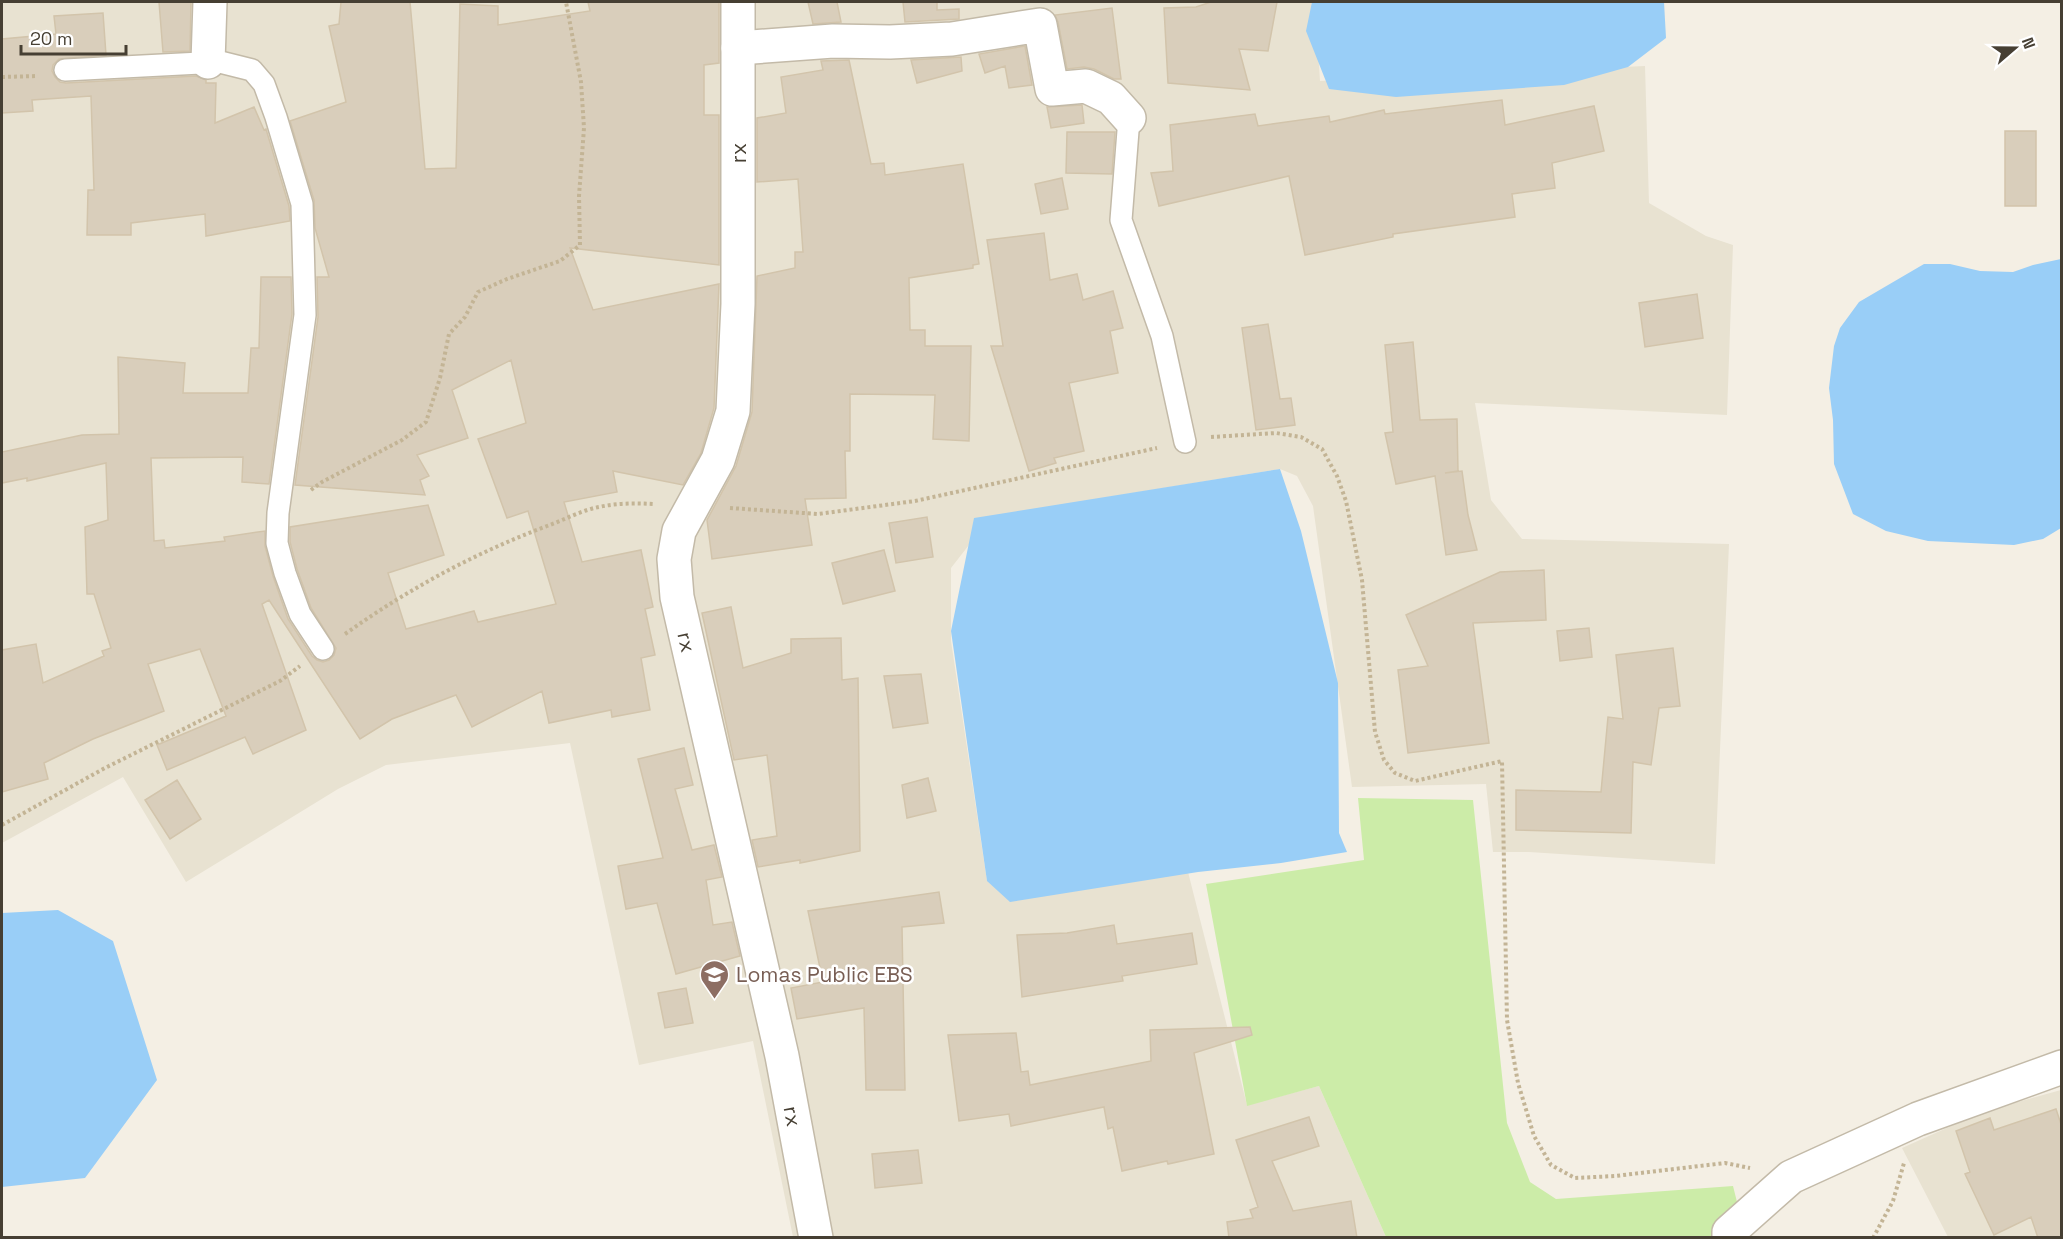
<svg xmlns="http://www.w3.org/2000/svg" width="2063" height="1239" font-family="'Space Grotesk',sans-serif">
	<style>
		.residential { fill: #e8e2d1 }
		.green { fill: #cceca8 }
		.water { fill: #99cef7 }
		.building { fill: #d9cebb; stroke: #d2c4ab; stroke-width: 1.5 }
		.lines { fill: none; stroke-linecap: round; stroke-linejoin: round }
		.lane-casing { stroke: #c3baa8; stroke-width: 24 }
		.street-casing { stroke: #c3baa8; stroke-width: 36 }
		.path { stroke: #c3b495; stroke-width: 4; stroke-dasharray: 3 3; stroke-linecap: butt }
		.lane { stroke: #fff; stroke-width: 21 }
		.street { stroke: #fff; stroke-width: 33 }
		.labels { text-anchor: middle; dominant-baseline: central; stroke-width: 5; stroke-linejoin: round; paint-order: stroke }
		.street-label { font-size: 21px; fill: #463f33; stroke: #fff }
		.education-label { font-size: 21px; fill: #785e54; stroke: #fff; text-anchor: start }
	</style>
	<rect width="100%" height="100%" fill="#f4efe4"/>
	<!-- residential -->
	<path class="residential" d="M2,2h1313l5,79 325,-15 4,137 57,33 27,9 -6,170 -252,-12 16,97 31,39 207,5 -14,320 -186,-12h-36l-7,-68 -134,3 -39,-281 -16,-30 -17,-7 -256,42 -52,30 -21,27v73l36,240 201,-9 59,233 72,-19 67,151h-593l-40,-196 -114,24 -69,-322 -184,22 -48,24 -152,93 -63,-105 -121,66z
		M2061,1090v147h-113l-46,-89 83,-37z"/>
	<!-- green -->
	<path class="green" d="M1358,798l115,2 34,323 23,59 26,17 177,-13 4,16 -19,19 -2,16h-330l-67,-151 -72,20 -41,-222 158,-24z"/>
	<!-- water -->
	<path class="water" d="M1312,2h352l2,36 -38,29 -64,18 -168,12 -67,-8 -23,-58z
		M2061,259v269l-18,11 -29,6 -86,-4 -42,-10 -33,-17 -19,-50 -1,-44 -4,-32 5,-42 6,-18 19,-26 65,-38h26l30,7 33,1 20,-7z
		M1280,469l21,62 37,152 1,150 8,19 -66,11 -83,9 -188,30 -23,-21 -36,-250 23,-113z
		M58,910l55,31 44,139 -72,98 -83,9v-274z"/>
	<!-- building -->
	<path class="building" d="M159,2h32l-1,49 -27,1z
		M341,2h69l15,167 31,-1 4,-164 38,2v19l92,-14 -2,-9h131v61l-15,2v50h15v150l-149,-17 23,62 126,-26 -5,124 -13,45 -18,32 -70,-14 4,21 -53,10 18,60 59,-12 12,57 -8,2 10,46 -14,3 9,52 -38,7 -1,-7 -62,13 -7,-32 -70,36 -16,-32 -64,24 -32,20 -91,-139 -7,4 44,126 -53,24 -8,-17 -78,33 -10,-25 69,-29 -26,-67 -52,15 16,47 -71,28 -49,24 4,16 -46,13v-142l34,-6 7,39 61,-27 -2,-5 9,-3 -17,-54h-7l-2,-67 23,-7 -2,-57 -79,18v-3l-25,5v-31l80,-17 37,-1 -1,-77 67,6 -2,30h65l3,-45h8l2,-71h30l1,37 -23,170 -27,-2 1,-25 -92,1 3,83 10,-1 1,8 60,-7 -1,-4 41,-6v15l8,30 15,43 24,37 5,4 6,2 6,-2 5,-5 2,-7 -25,-40 -14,-39 -7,-27v-15l138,-22 16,50 -56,18 18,56 68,-18 4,11 78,-18 -28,-93 -21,7 -29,-79 48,-16 -15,-63 -59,30 16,48 -51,17 12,21 -9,4 5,15 -130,-10 23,-168 -1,-40h12l-14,-49 -1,-28 -24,-79 56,-19 -17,-76 10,-2z
		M808,2h29l4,20 -28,2z
		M903,2h34v8l22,-1v10l-54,3z
		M1211,2h66l-9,49 -29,-2 11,41 -82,-7 -4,-75 32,-1z
		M1112,8l9,71h-7l-20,-10 -10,-2 -17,2 -9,-47 -3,-7z
		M103,13l3,42 -47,4 -6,6 -1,6 3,6 5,5 6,1 130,-7 10,4v3h10l-1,40 39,-16 10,23 2,-1 23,77 1,15 -84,15 -1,-22 -74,9v12h-44l1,-45h6l-3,-94 -59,4 1,11 -31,2v-74l54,-5 -2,-18z
		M1025,46l7,39 -23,3 -4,-22 -20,7 -6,-19z
		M961,57l1,14 -45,12 -6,-23z
		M849,60l22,104 13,-1 1,12 78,-11 16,100 -6,1v3l-64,10 1,52h15v16h46l-2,95 -36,-2 2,-44 -85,-1v57h-5l1,47 -41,1 7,46 -100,14 -5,-39 29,-54 16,-54 5,-136 38,-8v-16h8l-5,-73 -41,3v-64l29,-5 -5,-36 42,-7 -2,-9z
		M1502,100l3,25 89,-19 10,45 -52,12 3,25 -43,6 3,23 -122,17v3l-88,18 -16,-79 -130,30 -8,-33 22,-2 -3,-46 85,-11 3,12 71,-10 1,6 54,-12 1,4z
		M1082,105l2,18 -33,5 -4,-21z
		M2005,131h31v75h-31z
		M1067,132h48l-3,42 -46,-1z
		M1062,178l6,31 -27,5 -6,-30z
		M1044,233l6,47 27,-6 6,26 30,-9 10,37 -13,3 8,42 -49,10 15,68 -30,7 2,5 -27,8 -38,-125h12l-16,-106z
		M1697,294l6,44 -58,9 -6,-44z
		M1268,324l12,75 11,-1 4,27 -39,5 -14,-102z
		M1413,342l7,78 37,-1 1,52 -13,2 17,-2 6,44 9,35 -31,5 -11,-79 -39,8 -11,-51 8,-1 -8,-87z
		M927,517l6,40 -37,6 -7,-40z
		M884,550l11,41 -52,13 -11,-41z
		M1544,570l2,50 -73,3 16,120 -81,10 -10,-83 30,-4 -22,-51 94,-43z
		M731,607l12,61 48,-15v-14l50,-1 1,42 16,-2 2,173 -60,12v-3l-42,7 -6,-27 25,-4 -10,-81 -33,5 -32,-147z
		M1589,628l3,29 -32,4 -3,-30z
		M1673,648l7,58 -21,2 -8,57 -18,-3 -2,71 -115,-3v-40l85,2 7,-75 15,2 -7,-64z
		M921,674l7,49 -35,5 -9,-52z
		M684,748l9,37 -18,4 17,61 22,-5 8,32 -16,3 7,45 19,-3 8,34 -64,18 -19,-71 -31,6 -8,-43 45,-8 -25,-99z
		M928,778l8,33 -29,7 -5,-33z
		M177,780l24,39 -31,20 -25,-39z
		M939,892l5,31 -42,4 3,163h-39l-2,-82 -67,11 -6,-31 32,-6 -15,-71z
		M1114,925l3,19 75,-11 5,31 -75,12 1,5 -101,16 -5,-62 50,-2z
		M686,988l7,35 -28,5 -7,-35z
		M1250,1027l2,8 -58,18 20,101 -46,10 -1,-3 -45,10 -9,-44 -5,2 -4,-22 -93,19 -2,-12 -50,7 -11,-86 68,-2 5,39 7,-1 2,14 121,-24 -1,-31z
		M2056,1109l5,15v114h-23l-7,-21 -37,18 -29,-61 5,-2 -14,-41 34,-13 4,12z
		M1309,1117l10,29 -47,15 21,50 58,-10 6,37h-128l-2,-16 26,-4 -3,-8 8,-3 -22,-67z
		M918,1150l4,33 -47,5 -3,-34z"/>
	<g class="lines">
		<defs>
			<path id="lane" d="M65,70l155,-8 32,8 12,14 12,33 26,87 3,111 -27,198 -1,30 8,30 15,41 23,35
				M1129,118l-8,102 41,116 23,106"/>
			<g id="street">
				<path id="s1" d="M738,2v302l-5,107 -15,49 -39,71 -5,28 3,38 105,459 34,182"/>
				<path d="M738,48l95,-7 57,1 62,-3 88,-14 12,64 34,-3 25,12 18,20"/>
				<path d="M208,62l2,-60"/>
				<path d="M1729,1238v-6l62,-55 127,-58 144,-52"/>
			</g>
		</defs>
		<!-- lane casing -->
		<use href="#lane" class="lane-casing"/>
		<!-- street casing -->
		<use href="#street" class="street-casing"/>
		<!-- path -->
		<path class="path" d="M2,77l36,-1
			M1211,437l65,-4 25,4 21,12 15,27 9,25 16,79 13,152 9,28 11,13 20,8 87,-20 5,259 11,63 16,53 17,29 24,13 40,-2 110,-13 25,5
			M311,490l11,-8 80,-42 24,-18 14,-44 9,-44 16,-17 13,-25 29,-13 53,-18 20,-16 -1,-49 5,-68 -3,-46 -15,-80
			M730,508l88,6 97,-13 242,-53
			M345,634c65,-46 128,-80 202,-108 17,-6 35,-16 52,-19 18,-4 37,-4 55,-3
			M2,825l103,-57 175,-87 20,-15
			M1873,1238l20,-37 11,-38"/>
		<!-- lane -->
		<use href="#lane" class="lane"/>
		<!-- street -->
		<use href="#street" class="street"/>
	</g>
	<!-- icons -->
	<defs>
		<symbol id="school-pin" viewBox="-11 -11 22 30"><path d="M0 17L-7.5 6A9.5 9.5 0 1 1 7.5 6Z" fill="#8d6e63" stroke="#fff"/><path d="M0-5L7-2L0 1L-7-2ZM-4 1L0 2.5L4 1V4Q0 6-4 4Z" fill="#fff"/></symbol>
	</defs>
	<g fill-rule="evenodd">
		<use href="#school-pin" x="698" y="958" width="33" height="45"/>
	</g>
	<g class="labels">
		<!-- street labels -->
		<g class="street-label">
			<text transform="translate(738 153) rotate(-90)">rx</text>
			<text stroke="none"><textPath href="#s1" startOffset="654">rx</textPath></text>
			<text stroke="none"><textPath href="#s1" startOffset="1140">rx</textPath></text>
		</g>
		<!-- education labels -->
		<g class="education-label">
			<text x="736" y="974">Lomas Public EBS</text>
		</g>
	</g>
	<!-- border -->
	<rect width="2063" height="1239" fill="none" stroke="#463f33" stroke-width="6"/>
	<!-- north arrow -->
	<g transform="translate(2015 48) rotate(70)" stroke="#ffffff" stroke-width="4.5" paint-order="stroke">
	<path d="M0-4.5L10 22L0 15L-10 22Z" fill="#463f33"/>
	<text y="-9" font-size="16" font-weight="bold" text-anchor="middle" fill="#463f33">N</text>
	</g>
	<!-- scale -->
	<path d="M21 45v9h105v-9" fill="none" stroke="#463f33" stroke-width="3"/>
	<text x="30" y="45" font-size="18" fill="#463f33" stroke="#ffffff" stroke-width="4.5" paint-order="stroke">20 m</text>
</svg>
